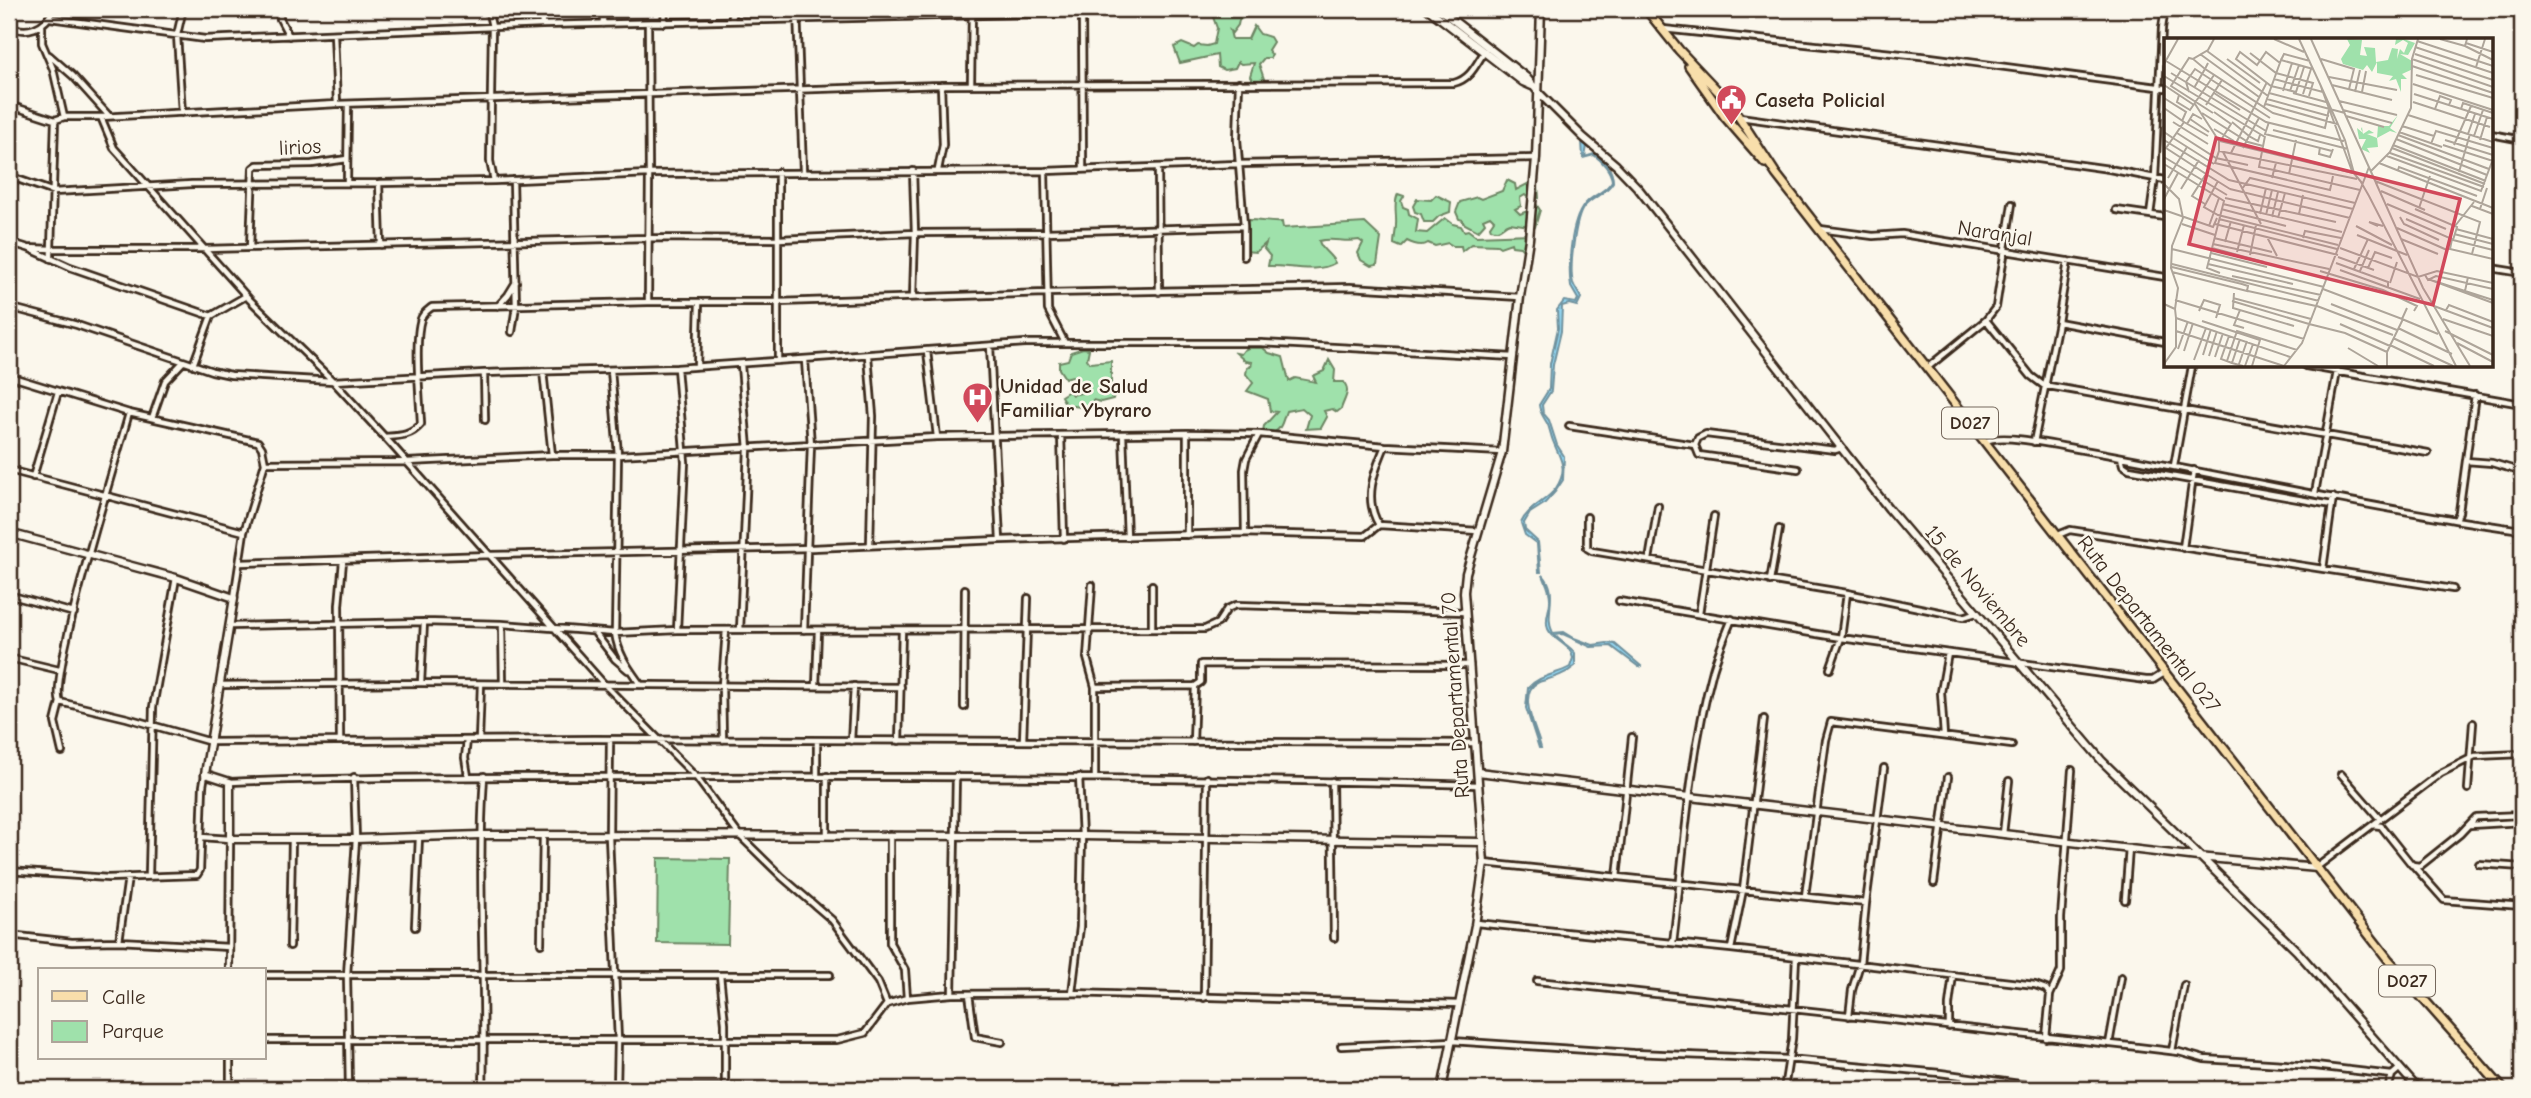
<svg xmlns="http://www.w3.org/2000/svg" width="2531" height="1098" font-family="'Comic Neue',sans-serif">
	<style>
		.green { fill: #9fe1ab; stroke: #6d8664; stroke-width: 2 }
		.water { fill: #91d6f2; stroke: #6f919d; stroke-width: 2 }
		.lines { fill: none; stroke-linecap: round; stroke-linejoin: round }
		.street-casing { stroke: #3b2a1e; stroke-width: 10 }
		.secondary-casing { stroke: #3b2a1e; stroke-width: 11 }
		.primary-casing { stroke: #3b2a1e; stroke-width: 12 }
		.street { stroke: #fbf7ec; stroke-width: 4.5 }
		.secondary { stroke: #fbf7ec; stroke-width: 6 }
		.primary { stroke: #f8deab; stroke-width: 7 }
		.labels { text-anchor: middle; dominant-baseline: central; stroke-width: 5; stroke-linejoin: round; paint-order: stroke }
		.shield { fill: #fbf7ec; stroke: #75685c; stroke-width: 2 }
		.shield-label { font-size: 19px; font-weight: bold; fill: #3b2a1e }
		.poi-label { font-size: 21px; font-weight: bold; fill: #3b2a1e; stroke: #fbf7ec; text-anchor: start }
		.street-label { font-size: 21px; fill: #3b2a1e; stroke: #fbf7ec }
		.inset-road { fill: none; stroke: #aea59a; stroke-width: 2 }
		.view { fill: #d1495b; fill-opacity: 0.15; stroke: #d1495b; stroke-width: 3.5 }
		.inset-edge { fill: none; stroke: #3b2a1e; stroke-width: 3.5 }
	</style>
	<rect width="100%" height="100%" fill="#fbf7ec"/>
	<filter id="ink" filterUnits="userSpaceOnUse"><feTurbulence type="fractalNoise" baseFrequency=".0143" numOctaves="2"/><feDisplacementMap in="SourceGraphic" scale="14" xChannelSelector="R" yChannelSelector="G"/><feConvolveMatrix kernelMatrix="1 2 1 2 8 2 1 2 1" color-interpolation-filters="sRGB"/></filter>
	<g filter="url(#ink)">
		<!-- green -->
		<path class="green" d="M1221,9h33l-2,4 -13,7 -1,5 -6,8 -2,-2 2,8h16l6,-13 6,8 10,3 3,5 -5,8 4,5 -2,3h-6l-5,6 5,15 -9,4 -5,-7 4,-13 -13,1 -3,-2 -3,6 -11,2 -6,-3 -1,-12 -37,8 -6,-16 8,-4 12,5 4,-3 9,1 7,-2 3,-16 -4,-11 7,-4z
			M1507,180l8,4 1,6 19,-10 3,5 1,13 -10,1 -4,-4 -5,3 1,8 -6,3 5,5 10,-4 2,-5 4,-1 4,6 -5,17 -25,-4c-8,2 -9,10 -19,6l-1,-3 4,-6 -4,-4 -7,3 2,4 -7,8 -15,-8v-3l-4,-1 -3,-7 4,-10 17,-5 4,2 21,-8z
			M1398,194l6,2 -3,5 2,6 5,2 1,5 9,5 -2,13 11,1 18,-15 8,6 8,2 3,5 4,-1 8,6 54,-2 2,3 -1,12 -8,1 -3,-3 -8,-1 -1,-3 -11,4 -3,-2 -26,-1 -9,7 -1,-5h-8l-5,-3 -13,3 -7,-3c-6,4 -15,1 -21,-2l-6,6 -7,-3c0,-6 2,-12 2,-19 1,-10 -3,-22 2,-31z
			M1436,195l15,7 -1,10 -11,4 -6,6h-9l-3,-8 -6,-2 -2,-6 4,-7 14,1z
			M1249,220c12,0 21,3 33,2l1,6 82,-5 16,15 -4,27 -6,1 -10,-6 -3,-7 5,-10 -4,-3c-15,3 -26,-3 -40,1 2,9 12,13 16,22 -19,11 -46,2 -67,3l2,-10 -6,-7 2,-6 -10,9 -12,-1 -1,-13 5,-8 -2,-9z
			M1083,348l6,1 -2,10 3,4 21,-2v23l-6,4 9,6 -1,5 -12,3 -8,-2 1,4 -6,4 -22,-3 -5,-9 8,-5 3,4 9,-2 -3,-11 -6,-6 -7,2 -6,-9v-7l9,-2 3,-8z
			M1248,348h15l6,5 14,4 6,24 6,-3 21,4 -3,-6 11,-5 5,-11 6,10 -1,12h10c7,10 0,17 -3,27l-4,3 -5,-3 -8,2 3,6 -6,11 -15,1 4,-14 -8,-7 -16,3c-4,11 -4,20 -17,23l-6,-3 1,-5 13,-14 -7,-1 -2,-12 -21,-8 6,-8 -7,-9 1,-6 4,-2 1,-4 -7,-1 -9,-8 5,1 3,-4z
			M658,858l72,1 -2,85 -71,-1z"/>
		<!-- water -->
		<path class="water" d="M1582,141l5,5 -2,11 9,-3c10,5 19,16 19,28 -7,12 -21,15 -29,25 -9,11 -15,62 -11,76 2,6 6,10 8,15l-4,8 -8,-2 -7,2 -1,25 -8,34 -2,26 -9,14 1,8 6,7 8,25 7,11 -1,24 -8,12 -11,12 -14,9 -6,10 1,7 13,12 3,30h-2l-2,-28 -12,-9 -4,-12c7,-16 25,-21 35,-35 13,-20 4,-29 -3,-47 -2,-5 -3,-11 -5,-16 -4,-8 -8,-11 -9,-20l10,-16 1,-25 8,-36 -1,-18 7,-9 12,2 2,-4 -7,-12 -1,-9c-1,-20 1,-61 17,-76 8,-8 20,-11 25,-21 -1,-10 -10,-20 -18,-26l-11,3z
			M1543,575c17,18 0,39 10,58l11,-1 10,6 19,7 14,-2 8,1 26,22 -2,1 -28,-21 -20,1 -28,-13 -8,1c5,7 14,10 20,18v13c-10,9 -23,12 -36,16 -24,10 -2,48 2,66h-2l-13,-40 2,-20c11,-13 28,-13 42,-21l3,-9c-3,-15 -19,-16 -25,-29 -4,-10 2,-19 2,-28 1,-10 -5,-20 -7,-26z"/>
		<g class="lines">
			<defs>
				<path id="street" d="M280,9v10l9,17
					M488,9l4,18 -2,134 4,20 155,-7 -1,128
					M541,9l1,16
					M732,9v10
					M797,9l6,162
					M858,9v8
					M1082,12l1,156
					M50,18l155,21 337,-14 710,-16
					M664,23l1,-14
					M9,24c15,13 38,3 44,-15
					M42,24v19l11,26 11,48
					M603,24v-15
					M648,24l1,150 396,-3 193,-7 298,-6
					M1663,29l267,28 235,31
					M334,34l3,70
					M49,55l24,21 36,40
					M1239,83l-2,56 7,87 -198,6 -131,1 -136,6 -132,-1 -441,11h-155l4,-129 9,-3h37l236,-13 604,-19 513,-2c17,-4 22,-19 31,-32
					M971,84l1,-75
					M9,105l46,15
					M182,113l-5,-78 6,-26
					M101,117l13,31 136,152 83,81 58,63 213,240 92,93 43,58 43,42 50,43 46,62 9,22
					M1740,117l369,52 56,11
					M2491,134l31,6
					M1158,168l1,124
					M938,170l5,-25 -2,-60
					M1045,171l3,139 17,33
					M778,172v189
					M9,176l45,16 138,-8 187,-1
					M347,183l1,-79
					M2116,210l49,7
					M2150,215l5,-37 7,-150 3,-19
					M1244,226v31
					M1820,229l53,7 29,-2 263,43
					M9,242l19,6 23,1v10
					M381,245l-2,-62 115,-2
					M28,248l42,19 141,49
					M250,248l3,-80 4,-3 55,-1 35,-5
					M2491,268l31,5
					M913,297l2,-64 -2,-62
					M498,306l10,-11 8,-13
					M9,307l68,18 135,46 19,4 102,6 151,-8 193,-5 348,-25h236l252,14
					M1986,320l45,56 12,9 385,68
					M2058,322l107,20
					M512,332l4,-26 -3,-126
					M927,351l10,86
					M868,356l5,60 -3,129
					M193,365l18,-49 35,-20
					M697,366l2,-63
					M2306,366l216,38
					M1927,368l59,-48 10,-13 16,-103
					M611,370l7,85 -3,178c3,21 13,34 25,51
					M543,371l9,84
					M484,373l1,47
					M9,376l120,37 129,29 4,6 3,15 -21,69 -10,66
					M129,413c-11,42 -81,264 -69,289l67,16 84,24 383,-3 882,4
					M152,418l13,-37 18,-19
					M1569,426l126,19
					M1187,433v102
					M1061,435l3,104
					M1123,435l4,102
					M385,437c15,-1 26,-1 36,-13 -1,-24 -7,-84 0,-105 2,-6 6,-8 11,-12l216,-5h131l267,-9 304,-6 170,10
					M1985,442c15,-11 83,6 104,9 118,21 236,47 355,67 26,5 52,8 78,12
					M2034,442l24,-120 10,-61
					M1385,446c-11,26 -22,53 -6,79l99,6
					M2121,457l2,8 6,4 203,36
					M2466,461l26,2 30,9
					M265,463l142,-1 145,-7h66l319,-18 250,-4 72,1 126,12 117,6
					M2174,466l18,-100
					M1798,469l-99,-14 -4,-10 3,-7 8,-4 129,16 6,-2
					M9,470l235,62
					M33,477l25,-85
					M2315,493l23,-127
					M1587,517v31l5,3 255,42 116,24 13,-4
					M2456,520l3,-8 16,-117
					M1245,533l-1,-63 2,-11 13,-25
					M2058,535l12,-5 383,59
					M1000,540l239,-7 126,3 14,-11
					M2183,548l11,-78
					M1649,560l9,-54
					M240,563l251,-8 321,-7 188,-8 -10,-194
					M2323,569l10,-72
					M1770,581l9,-52
					M1092,585l-5,73 8,29
					M1152,585v44
					M9,595l65,18
					M1619,601l222,37 305,42h7l11,-7
					M1699,614l15,-98
					M502,624l1,60
					M230,626l194,-4 78,2 113,9 62,-3 528,-1 13,-6 9,-14 9,-4 229,7
					M677,630l8,-168 -8,-94
					M740,630l8,-181 -7,-84
					M804,630l7,-185 -6,-85
					M595,633l20,26 13,11
					M9,658l50,12
					M1830,669l11,-31 6,-45
					M421,683l3,-61
					M221,685l200,-2 480,4
					M816,686l2,-56
					M60,702l-5,20 7,30
					M964,707l1,-118
					M1944,736l-3,-44 7,-39
					M340,739l-1,-134 4,-44
					M467,740l-2,18 3,18
					M479,740l2,-56
					M610,740l-1,97 9,203 -1,48
					M723,740l-1,-55 4,-55
					M851,741l3,-55
					M899,741l3,-111
					M1023,741l5,-143
					M1193,742l2,-56
					M2341,774l39,45
					M817,776v-35
					M827,776v59
					M1095,777v-90l100,-1 6,-4v-18l269,1
					M1332,781l2,157
					M230,782c155,-6 309,-5 464,-5 262,-1 523,1 784,8
					M2468,789l5,-66
					M2373,825l8,1 31,39 8,1 40,-32 16,-17 46,-2
					M2470,825l52,-3
					M2003,834l6,-53
					M890,835v108l15,27 2,28
					M201,837l29,2 -1,131
					M1484,863l382,40
					M2479,864l43,3
					M2413,865l31,35 78,6
					M2317,867l124,-94 34,-17 47,-2
					M9,871l99,7 89,-3 3,-5 3,-84 2,-12
					M149,875l4,-168 23,-129
					M1617,877l15,-140
					M1934,883l14,-106
					M1805,896l21,-156 5,-18 181,23
					M2125,900l4,-52
					M1476,923l255,26 304,36 11,4 4,6 -4,43
					M415,927l4,-90
					M9,935l63,7 47,-1 110,6
					M119,941l9,-64
					M1673,943c11,-91 16,-185 40,-273 5,-17 12,-34 19,-51
					M541,944l2,-108
					M290,946l2,-106
					M1731,949l12,-59 21,-171
					M264,975h566
					M720,975l5,48v65
					M1537,981l592,65 50,6 25,7 111,7 77,9 7,-6
					M1072,993l8,-66 2,-91 -3,-59
					M952,994l4,-218
					M969,994l6,43 27,5
					M2050,995l11,-24v-53l11,-148
					M1204,998l3,-220
					M1849,1016l3,-26 8,-26 6,-61 18,-135
					M1949,1027v-22l4,-30
					M264,1040h573l28,-7 22,-29 20,-6 45,-4 120,-1 387,11
					M2109,1044l12,-67
					M1341,1046l111,-5 181,12 155,6 152,14 116,16
					M2172,1051l12,-66
					M230,1058v30
					M230,1088l545,-1
					M349,1088l-2,-113 9,-136 -2,-62
					M483,1089c3,-104 -6,-208 1,-313
					M1784,1089l8,-50 4,-82
					M2388,1089l4,-14"/>
				<path id="secondary" d="M1428,9l95,73 9,4
					M1439,9l87,68 13,16 44,44 33,28 22,23 251,321 213,252 195,190 121,138
					M9,533l167,45 58,20 -29,176 25,8v57h126l124,-4 602,1 400,6
					M1478,772l720,85 119,11
					M1442,1089l33,-164 9,-62 -20,-271 2,-19 36,-121 18,-155 9,-58 7,-81 5,-149"/>
				<path id="primary" d="M1646,9l33,41 52,55 45,69 612,785 115,130
					M1689,66l36,51 40,46"/>
			</defs>
			<!-- street casing -->
			<use href="#street" class="street-casing"/>
			<!-- secondary casing -->
			<use href="#secondary" class="secondary-casing"/>
			<!-- primary casing -->
			<use href="#primary" class="primary-casing"/>
			<!-- street -->
			<use href="#street" class="street"/>
			<!-- secondary -->
			<use href="#secondary" class="secondary"/>
			<!-- primary -->
			<use href="#primary" class="primary"/>
		</g>
	</g>
	<!-- icons -->
	<defs>
		<symbol id="civic-pin" viewBox="-11 -11 22 30"><path d="M0 17L-7.5 6A9.5 9.5 0 1 1 7.5 6Z" fill="#d1495b" stroke="#fbf7ec"/><path d="M-.6-6.5H3V-4.5H.6V-3L4-1V1h2V6H-6V1h2V-1L-.6-3ZM-1.2 2.5V6h2.4V2.5Z" fill="#fff"/></symbol>
		<symbol id="hospital-pin" viewBox="-11 -11 22 30"><path d="M0 17L-7.5 6A9.5 9.5 0 1 1 7.5 6Z" fill="#d1495b" stroke="#fbf7ec"/><path d="M-5-5h3v3.5h4V-5h3V5h-3V1.5h-4V5h-3Z" fill="#fff"/></symbol>
	</defs>
	<g fill-rule="evenodd">
		<use href="#civic-pin" x="1714" y="82" width="35" height="47"/>
		<use href="#hospital-pin" x="960" y="380" width="35" height="47"/>
	</g>
	<g class="labels">
		<!-- shield labels -->
		<g class="shield">
			<rect x="1942" y="407.5" width="56" height="31" rx="5"/>
			<rect x="2379" y="965.5" width="56" height="31" rx="5"/>
		</g>
		<g class="shield-label">
			<text x="1970" y="423">D027</text>
			<text x="2407" y="981">D027</text>
		</g>
		<!-- poi labels -->
		<g class="poi-label">
			<text x="1755" y="100">Caseta Policial</text>
			<text x="1000" y="386">Unidad de Salud<tspan x="1000" dy="24">Familiar Ybyraro</tspan></text>
		</g>
		<!-- street labels -->
		<g class="street-label">
			<text transform="translate(300 147) rotate(-3)">lirios</text>
			<text transform="translate(1995 233) rotate(9)">Naranjal</text>
			<text transform="translate(1978 586) rotate(50)">15 de Noviembre</text>
			<text transform="translate(2149 624) rotate(52)">Ruta Departamental 027</text>
			<text transform="translate(1455 695) rotate(-94)">Ruta Departamental 70</text>
		</g>
	</g>
	<!-- overview -->
	<g transform="translate(2164 38)">
		<rect width="329" height="329" fill="#fbf7ec"/>
		<path d="M183,1l15,1 -2,15 7,1 -3,-9 11,1 1,14 12,-2 4,-12 6,1 -1,10 3,-10 4,4 4,-10 -5,-3 -8,5 1,-6h8l11,4 -7,12 -8,-1 12,7 1,8 -11,5 5,5h-6v13l-5,-13 -7,2 4,-5 -16,-3v-11l-5,10 -5,-7 -4,5 -20,-6 -2,-5 9,-14zM234,77l-8,13 7,5 -7,-2 -13,7 1,9 -11,1 3,5 -9,-4 5,-10h-7l-2,-11 6,5 -2,-4 1,-2 1,7 6,-4 5,3 -7,1 10,4 1,-12h11z" fill="#9fe1ab"/>
		<path class="inset-road" d="M110,1l30,13M135,1l21,45M147,1l66,146M276,1l25,7 2,-7M253,3l76,25M302,5l27,9M301,8l28,14M251,9l78,26M43,13l61,45M86,15l26,20 37,10 -4,13M36,16l59,43M251,16l78,26M29,21l-4,-1 -18,28 42,27M63,21l33,24M157,21l33,10 -5,20M248,21l81,28M117,22l3,-6 26,7M2,23l100,61 78,19M44,25l-3,6 -12,-10 15,-9 6,-11M116,25l-14,-11 -9,13 -17,-13 -4,7 35,27 25,6 8,-25M0,26l14,-25M248,28l81,27M312,29l9,-28M7,35l95,58M252,37l77,23M0,38l101,61M165,39l68,13M110,41l49,13M249,46l80,26M0,47l30,20M168,47l60,15M30,50l11,-19 68,44 52,15 4,-19M119,53l9,-28M126,53l9,-26M25,54l-3,-10 9,-13 75,49M191,54l5,-22M198,54l4,-21M50,55l26,17M105,55l76,20M129,55l33,9M139,56l8,-25M250,56l79,25M15,57l-2,7 13,8 24,-35M0,60l22,14 -4,9M103,61l62,17M175,63l58,14M249,64l77,25M31,66l24,37v10M102,66l71,20M42,67l16,-25M100,69l17,-47 32,9M0,70l20,14 -11,16 -9,-6M271,71l5,-13 11,4 -2,5M297,71l2,-6 30,10M179,72l49,13M50,74l17,12 -10,16M38,75l46,29 15,4M244,77l85,27M182,78l38,11M95,80l-10,18 9,5 2,-6M26,81l19,13M9,84l35,22M20,84l24,14M68,84l17,14 -6,12M105,84l-4,12 67,17M23,86l6,-10 9,5M238,88l32,10M50,91l20,12M109,92l75,19M235,94l43,15M13,95l39,25 32,7M304,96l7,-20M234,97l91,34M101,98l-6,31 15,3 -2,8M310,98l9,-26M232,101l91,36M0,102l65,40 124,29M281,102l48,15M316,102l7,-23M56,103l133,32M267,106l5,-13 57,17M229,107l93,36M279,107l50,16M290,107l17,-39M156,109l-1,7 11,3 3,-8M228,110l93,36M59,114l38,72M67,115l36,-71M226,115l94,34M223,118l94,35 12,-32M0,119l63,38M112,125l-2,7 86,20M215,125l114,45M0,126l60,37 -17,67 13,5M234,132l1,-3 78,29M207,133l19,-19 21,-44 1,-49 6,-20M295,134l11,-38M42,136l24,15M125,136l7,-34M169,138l-3,14 -115,-27 4,-12 138,28M4,140l19,-31M54,143l-14,26 14,8 120,30M211,143l105,41 -8,32M198,145l-10,-12 -32,-87 25,56 9,33 7,9 8,14 87,170M212,145l47,105 47,78M0,146l15,15 4,19 -11,28 -1,22 7,20 -3,21M17,151l18,-29M66,151l120,29M78,151l8,-11 105,25M217,153l44,19M61,160l74,16 4,-19M0,161l14,-26M41,166l-13,-8 14,-22 -40,-26 7,-10 41,26M59,166l119,28M223,166l59,25M308,168l21,8M255,170l11,-32M57,171l65,17M251,171l42,18 -4,13 40,10M316,171l7,-21M0,172l49,17 4,-9M96,176l6,-26M135,176l37,8M102,177l6,-25M108,179l6,-25M236,179l4,7 35,16M114,180l7,-25M55,181l118,30M242,181l46,20 -2,10 43,10M18,186l33,11M51,186l123,31M45,188l10,-28M192,188l36,19M214,188l-9,-4 14,4M291,188l19,-24M233,190l50,22M292,191l37,10M290,196l39,10M193,197l50,20M103,199l10,19M50,200l58,14M139,200l2,-7 36,7M237,201l37,15M61,204l6,-21M49,206l116,25M48,210l52,14M176,210l78,29 19,-6 56,12M8,211l152,38M73,214l7,-27M47,215l56,14M86,217l6,-30M174,219l36,13M172,225l52,19v5M8,226l147,37M44,226l85,20M8,229l70,17M204,230l7,-16 17,6M190,231l14,-30M176,232l80,29M156,233l63,19 34,16 -3,5M196,233l9,-21M8,234l75,19 1,-5 -6,-2M261,237l3,5 8,-4 57,13M68,238l89,19M304,239l-3,14 28,9M264,241l65,24M270,243l31,10M226,245l7,-21M159,251l79,30 5,-11M84,253l68,15M70,255l-1,15 61,18M69,260l78,21M11,262l129,39M68,263l77,23M0,266l11,5 1,9v29l-12,17M167,266l66,26M153,268l76,29M270,268l59,22M76,272l-6,15 10,3M282,272l3,-5 44,17M35,273l5,-11 16,5 -4,13M12,280l114,39M238,281l36,15M279,281l50,17M38,283l58,19 -8,26M145,286l36,9 42,19v14M176,286l50,22M234,290l54,26M12,293l108,35M281,293l48,24M65,298l-8,23 11,4M229,300l60,28M76,301l-8,24 11,3M293,305l36,19M226,307l44,21M184,310l30,18M14,311l10,-28M20,313l9,-28M223,314l16,-33M39,317l8,-26M45,318l8,-25M51,319l8,-24M30,322l12,-32M63,323l10,-30 60,19M75,326l8,-23M81,328l8,-22M120,328l18,-23 67,-176"/>
		<path class="view" d="M52,100l244,61 -27,106 -244,-61z"/>
		<rect width="329" height="329" class="inset-edge"/>
	</g>
	<!-- margin -->
	<rect width="2531" height="1098" fill="none" stroke="#fbf7ec" stroke-width="35"/>
	<rect x="18" y="18" width="2496" height="1063" fill="none" stroke="#3b2a1e" stroke-width="2.5" filter="url(#ink)"/>
	<!-- legend -->
	<rect x="38" y="968" width="228" height="91" fill="#fbf7ec" stroke="#aea59a" stroke-width="2"/>
	<rect x="52" y="991" width="35" height="10" fill="#f8deab" stroke="#aea59a" stroke-width="2"/>
	<text x="102" y="1004" font-size="21" fill="#3b2a1e">Calle</text>
	<rect x="52" y="1021" width="35" height="21" fill="#9fe1ab" stroke="#aea59a" stroke-width="2"/>
	<text x="102" y="1038" font-size="21" fill="#3b2a1e">Parque</text>
</svg>
